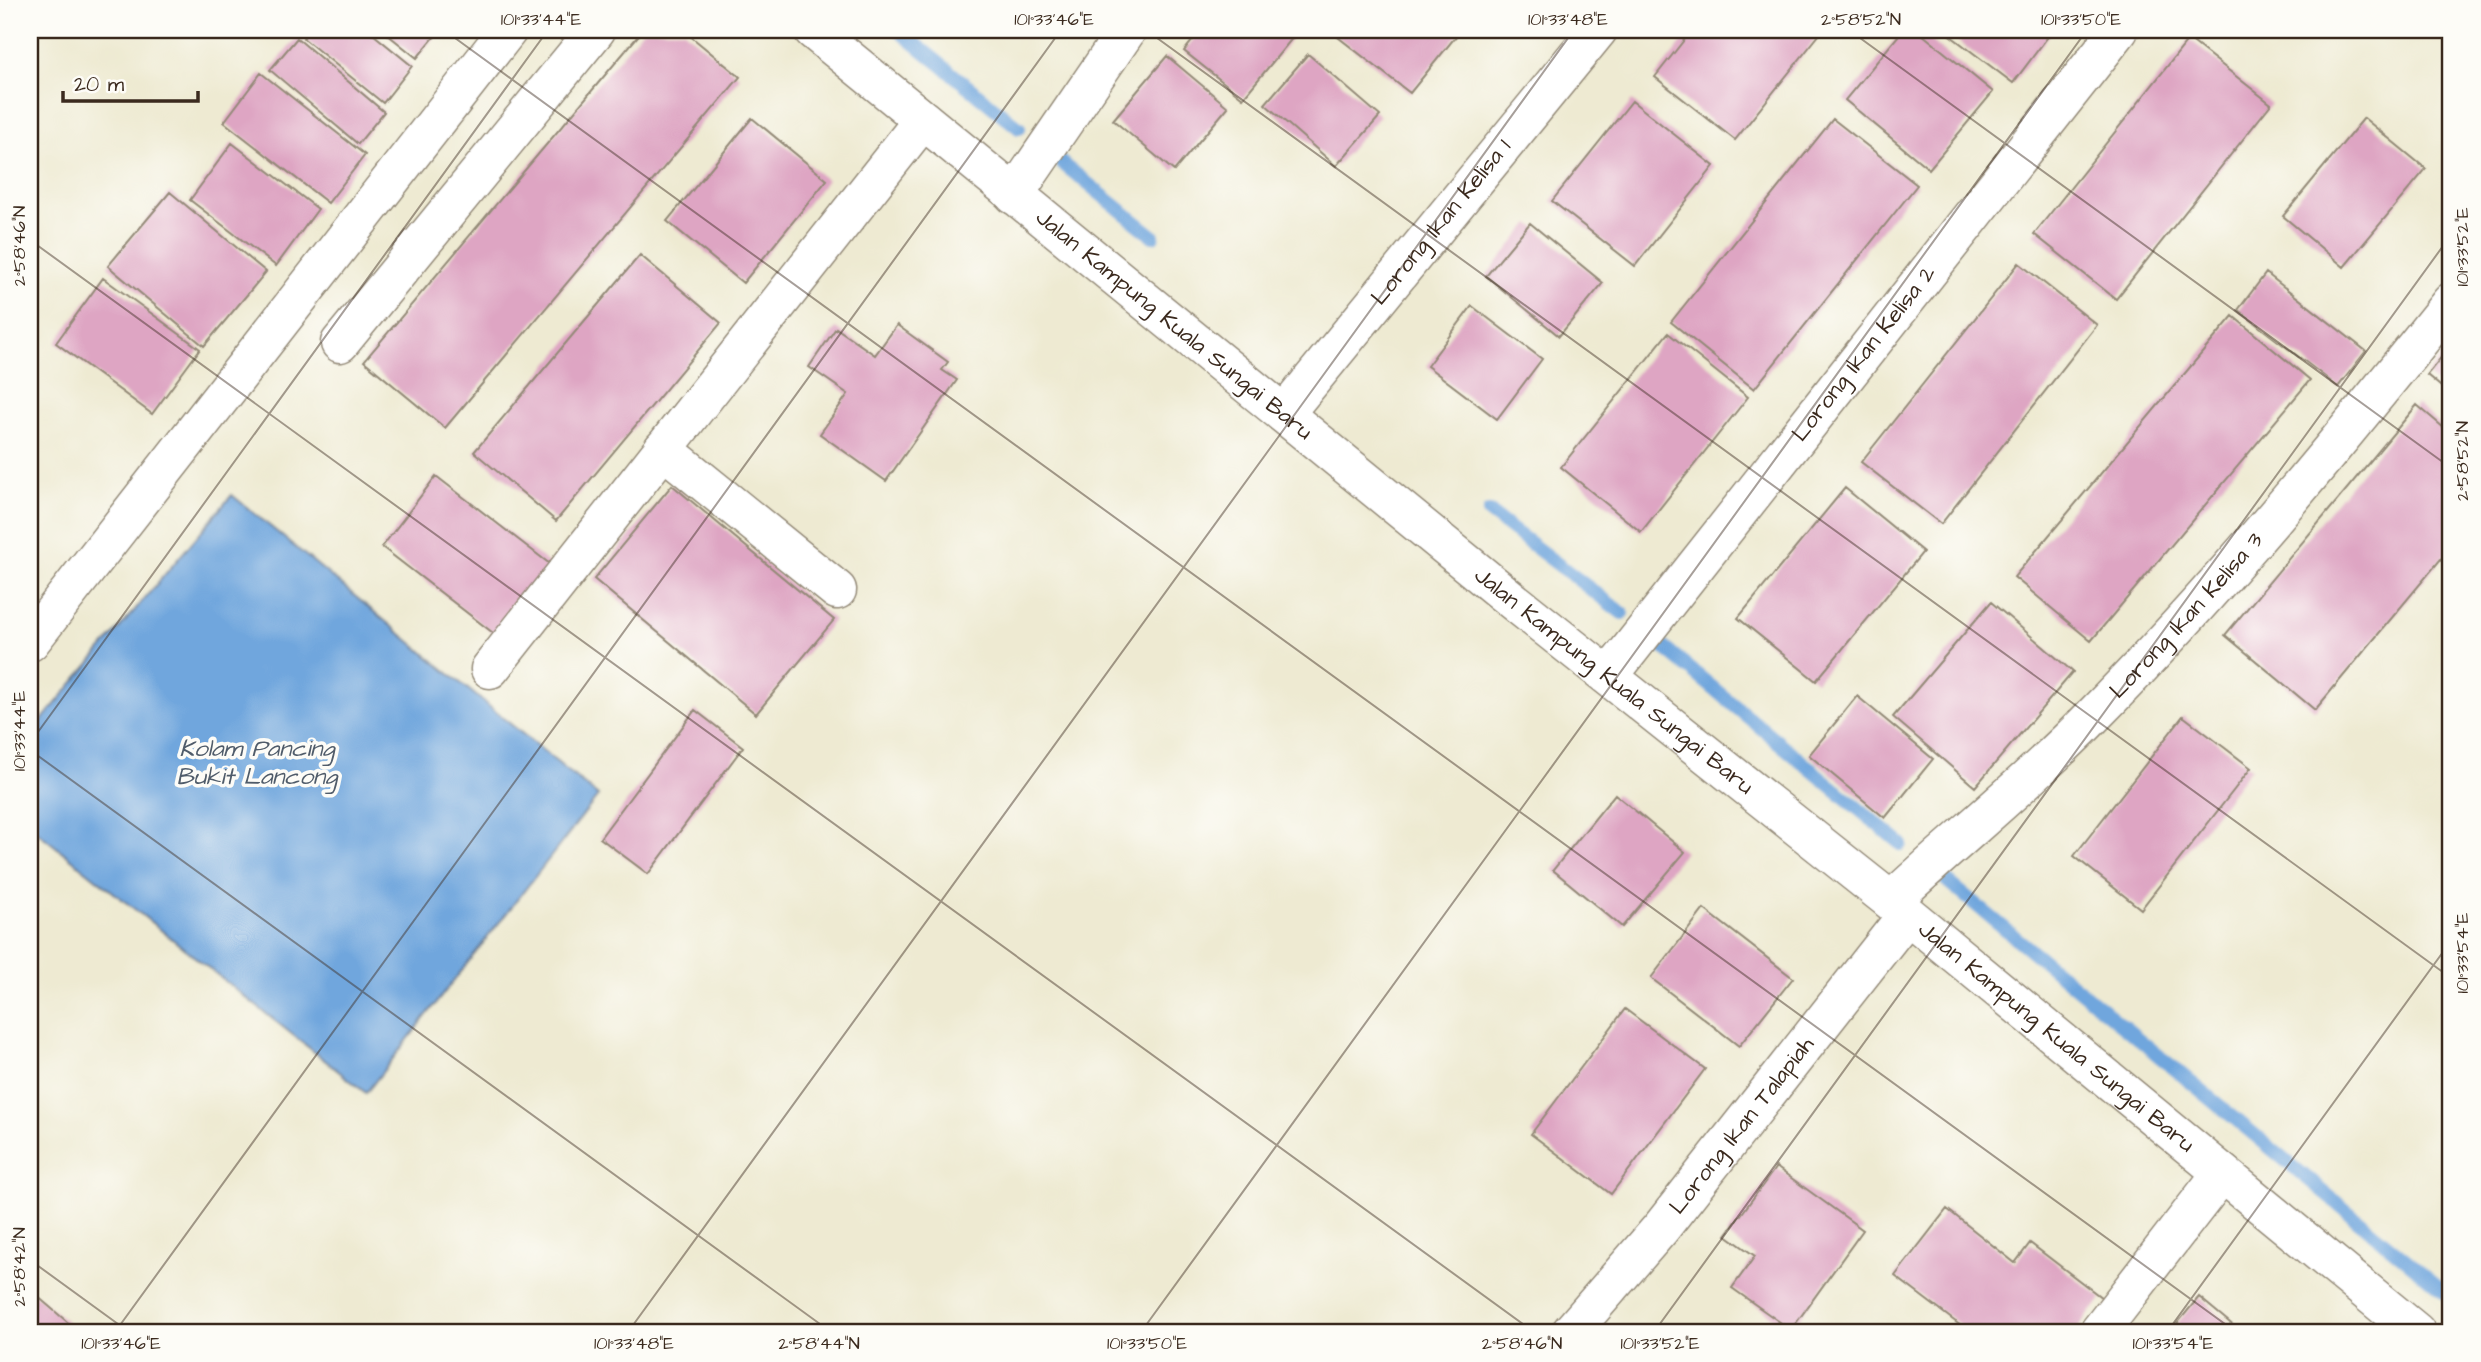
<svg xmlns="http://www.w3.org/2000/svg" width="2481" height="1362" font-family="'Architects Daughter',sans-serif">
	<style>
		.water { fill: #70a6dd; stroke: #56687e; stroke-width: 2 }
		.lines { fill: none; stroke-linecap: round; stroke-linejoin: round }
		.stream { stroke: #70a6dd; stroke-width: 14 }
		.building { fill: #dea5c3 }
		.minor-casing { stroke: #948a78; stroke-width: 41 }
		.tertiary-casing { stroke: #948a78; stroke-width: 41 }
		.minor { stroke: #fff; stroke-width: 38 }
		.tertiary { stroke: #fff; stroke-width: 38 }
		.ticks { fill: none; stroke: #3b2a1e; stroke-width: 2; stroke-opacity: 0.45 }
		.labels { text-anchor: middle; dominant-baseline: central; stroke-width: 7; stroke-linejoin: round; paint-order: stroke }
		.street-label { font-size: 23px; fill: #3b2a1e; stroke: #fdfcf7 }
		.water-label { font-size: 24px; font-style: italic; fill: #505c6a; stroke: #fdfcf7 }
		.neatline { fill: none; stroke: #3b2a1e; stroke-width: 2.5 }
		.ticks-label { font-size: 18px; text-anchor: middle; fill: #3b2a1e }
	</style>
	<rect width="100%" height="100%" fill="#fdfcf7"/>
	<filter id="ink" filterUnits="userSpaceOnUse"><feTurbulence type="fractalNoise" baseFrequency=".0143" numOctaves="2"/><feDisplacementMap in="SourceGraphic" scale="14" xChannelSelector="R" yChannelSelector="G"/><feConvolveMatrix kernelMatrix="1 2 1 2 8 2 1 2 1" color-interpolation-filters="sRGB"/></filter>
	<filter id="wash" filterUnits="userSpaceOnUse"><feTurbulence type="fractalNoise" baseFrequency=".00686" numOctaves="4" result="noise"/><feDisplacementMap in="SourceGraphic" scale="28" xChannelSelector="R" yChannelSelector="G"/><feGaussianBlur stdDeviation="1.57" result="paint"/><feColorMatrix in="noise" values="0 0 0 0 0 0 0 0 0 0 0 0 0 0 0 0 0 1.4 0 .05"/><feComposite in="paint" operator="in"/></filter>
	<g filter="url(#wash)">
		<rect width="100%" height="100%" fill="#eeead2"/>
		<!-- water -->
		<path class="water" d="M232,495l366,301 -232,297 -336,-267v-92z"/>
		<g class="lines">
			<!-- stream -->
			<path class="stream" d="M898,30l121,98
				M1052,155l101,81
				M1489,512l133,101
				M1660,644l241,200
				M1946,880l505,417"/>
		</g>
		<g id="blocks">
			<!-- building -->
			<path class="building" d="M310,30h58l44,36 -29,37 -80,-65z
				M382,30h58l-23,28z
				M643,30h40l57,47 -295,351 -81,-67z
				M1201,30h98l-56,68 -59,-47z
				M1337,30h124l-51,63 -76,-59z
				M1692,30h120l7,5 -84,105 -80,-63z
				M1903,30h14l76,62 -64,77 -84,-69z
				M1943,30h110l-40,53z
				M297,38l87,74 -26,32 -88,-74z
				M2189,39l82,65 -155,195 -82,-65z
				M1308,54l72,62 -44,50 -71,-62z
				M1167,56l61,51 -54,64 -61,-51z
				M261,73l104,82 -37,48 -104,-81z
				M1632,101l82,65 -79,100 -83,-65z
				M752,118l75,62 -84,103 -76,-62z
				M2364,118l62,51 -82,98 -61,-51z
				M1833,119l84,66 -163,204 -83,-67z
				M232,143l86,66 -42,57 -86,-66z
				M170,192l96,80 -62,74 -96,-80z
				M1530,223l73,60 -44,53 -73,-60z
				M640,255l81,68 -165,198 -82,-69z
				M2019,263l78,62 -156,199 -80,-62z
				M2266,273l100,78 -28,36 -100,-77z
				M103,278l97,71 -48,65 -96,-71z
				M1472,306l70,53 -45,60 -70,-53z
				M2233,316l77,64 -219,261 -77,-64z
				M897,325l51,37 -6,8 15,10 -71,101 -66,-47 28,-40 -39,-27 27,-39 39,27z
				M1668,333l80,64 -107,135 -80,-65z
				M2451,345v50l-24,-20z
				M2417,405l34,29v113l-136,163 -90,-75z
				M436,476l119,92 -54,71 -119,-92z
				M672,485l162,135 -78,94 -162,-135z
				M1845,488l78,64 -107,129 -78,-63z
				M1991,602l82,70 -98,115 -82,-70z
				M1857,696l76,63 -48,59 -76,-63z
				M695,710l48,37 -95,127 -48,-36z
				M2183,716l68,52 -110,141 -67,-53z
				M1615,794l70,58 -63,75 -69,-57z
				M1704,909l89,69 -54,68 -88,-68z
				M1625,1009l80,60 -94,125 -80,-60z
				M1776,1167l87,63 -72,100 -59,-42 23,-32 -29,-21z
				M1947,1209l68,54 15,-20 72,55 -27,34h-113l3,-3 -70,-53z
				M30,1290l49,42h-49z
				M2199,1297l42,35h-71z"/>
		</g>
	</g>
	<g filter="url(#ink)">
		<use href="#blocks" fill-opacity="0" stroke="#948a78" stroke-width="2"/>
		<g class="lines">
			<defs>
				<g id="minor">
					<path d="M1014,195l113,-165"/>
					<path d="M340,343l256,-313"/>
					<path id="s1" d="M1284,414l314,-384"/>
					<path d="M663,449l174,141"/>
					<path d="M30,642l478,-612"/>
					<path d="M490,669l433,-549"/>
					<path id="s2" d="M1609,676l510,-646"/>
					<path id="s3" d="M1891,901c64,-60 134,-116 196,-179 131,-132 248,-275 364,-420"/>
					<path id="s4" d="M1571,1332l90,-104 246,-313"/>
					<path d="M2099,1332l123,-159"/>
				</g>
				<g id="tertiary">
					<path id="s5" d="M813,30l689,562 389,309 525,431"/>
				</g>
			</defs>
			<!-- minor casing -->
			<use href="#minor" class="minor-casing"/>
			<!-- tertiary casing -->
			<use href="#tertiary" class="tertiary-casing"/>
			<!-- minor -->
			<use href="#minor" class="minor"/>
			<!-- tertiary -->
			<use href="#tertiary" class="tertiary"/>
		</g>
	</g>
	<!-- ticks -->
	<path class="ticks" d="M444,30l1792,1302M1146,30l1305,948M1849,30l602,438M30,36l5,-6M30,240l1504,1092M30,743l518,-713M30,750l801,582M30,1260l99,72M115,1332l946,-1302M628,1332l946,-1302M1141,1332l946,-1302M1654,1332l797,-1097M2167,1332l284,-391"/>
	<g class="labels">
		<!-- street labels -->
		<g class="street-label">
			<text stroke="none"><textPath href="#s1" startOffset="248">Lorong Ikan Kelisa 1</textPath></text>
			<text stroke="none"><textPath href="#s5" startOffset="466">Jalan Kampung Kuala Sungai Baru</textPath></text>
			<text stroke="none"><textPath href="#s2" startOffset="411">Lorong Ikan Kelisa 2</textPath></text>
			<text stroke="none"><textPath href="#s3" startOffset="411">Lorong Ikan Kelisa 3</textPath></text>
			<text stroke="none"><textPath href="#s5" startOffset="1032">Jalan Kampung Kuala Sungai Baru</textPath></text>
			<text stroke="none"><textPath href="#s5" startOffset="1600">Jalan Kampung Kuala Sungai Baru</textPath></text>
			<text stroke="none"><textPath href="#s4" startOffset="268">Lorong Ikan Talapiah</textPath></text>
		</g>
		<!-- water labels -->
		<g class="water-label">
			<text x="257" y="749">Kolam Pancing<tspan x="257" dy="28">Bukit Lancong</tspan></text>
		</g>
	</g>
	<!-- margin -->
	<rect width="2481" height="1362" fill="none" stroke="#fdfcf7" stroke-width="77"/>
	<!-- scale -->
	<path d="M63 91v10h135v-10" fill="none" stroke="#3b2a1e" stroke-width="3.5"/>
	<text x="74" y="91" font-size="21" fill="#3b2a1e" stroke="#fdfcf7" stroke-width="5" paint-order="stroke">20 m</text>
	<rect x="38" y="38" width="2404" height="1286" class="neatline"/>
	<g class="ticks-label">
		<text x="541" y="25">101°33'44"E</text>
		<text x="1054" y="25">101°33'46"E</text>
		<text x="1568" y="25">101°33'48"E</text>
		<text x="1861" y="25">2°58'52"N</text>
		<text x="2081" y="25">101°33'50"E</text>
		<text transform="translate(19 246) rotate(-90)" y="6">2°58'46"N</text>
		<text transform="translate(2462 247) rotate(-90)" y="6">101°33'52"E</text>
		<text transform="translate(2462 461) rotate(-90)" y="6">2°58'52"N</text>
		<text transform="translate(19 731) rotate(-90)" y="6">101°33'44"E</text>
		<text transform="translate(2462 953) rotate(-90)" y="6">101°33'54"E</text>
		<text transform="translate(19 1267) rotate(-90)" y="6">2°58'42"N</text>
		<text x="121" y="1349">101°33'46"E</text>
		<text x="634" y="1349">101°33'48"E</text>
		<text x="819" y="1349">2°58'44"N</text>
		<text x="1147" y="1349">101°33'50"E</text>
		<text x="1522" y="1349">2°58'46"N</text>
		<text x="1660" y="1349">101°33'52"E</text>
		<text x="2173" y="1349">101°33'54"E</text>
	</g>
</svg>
